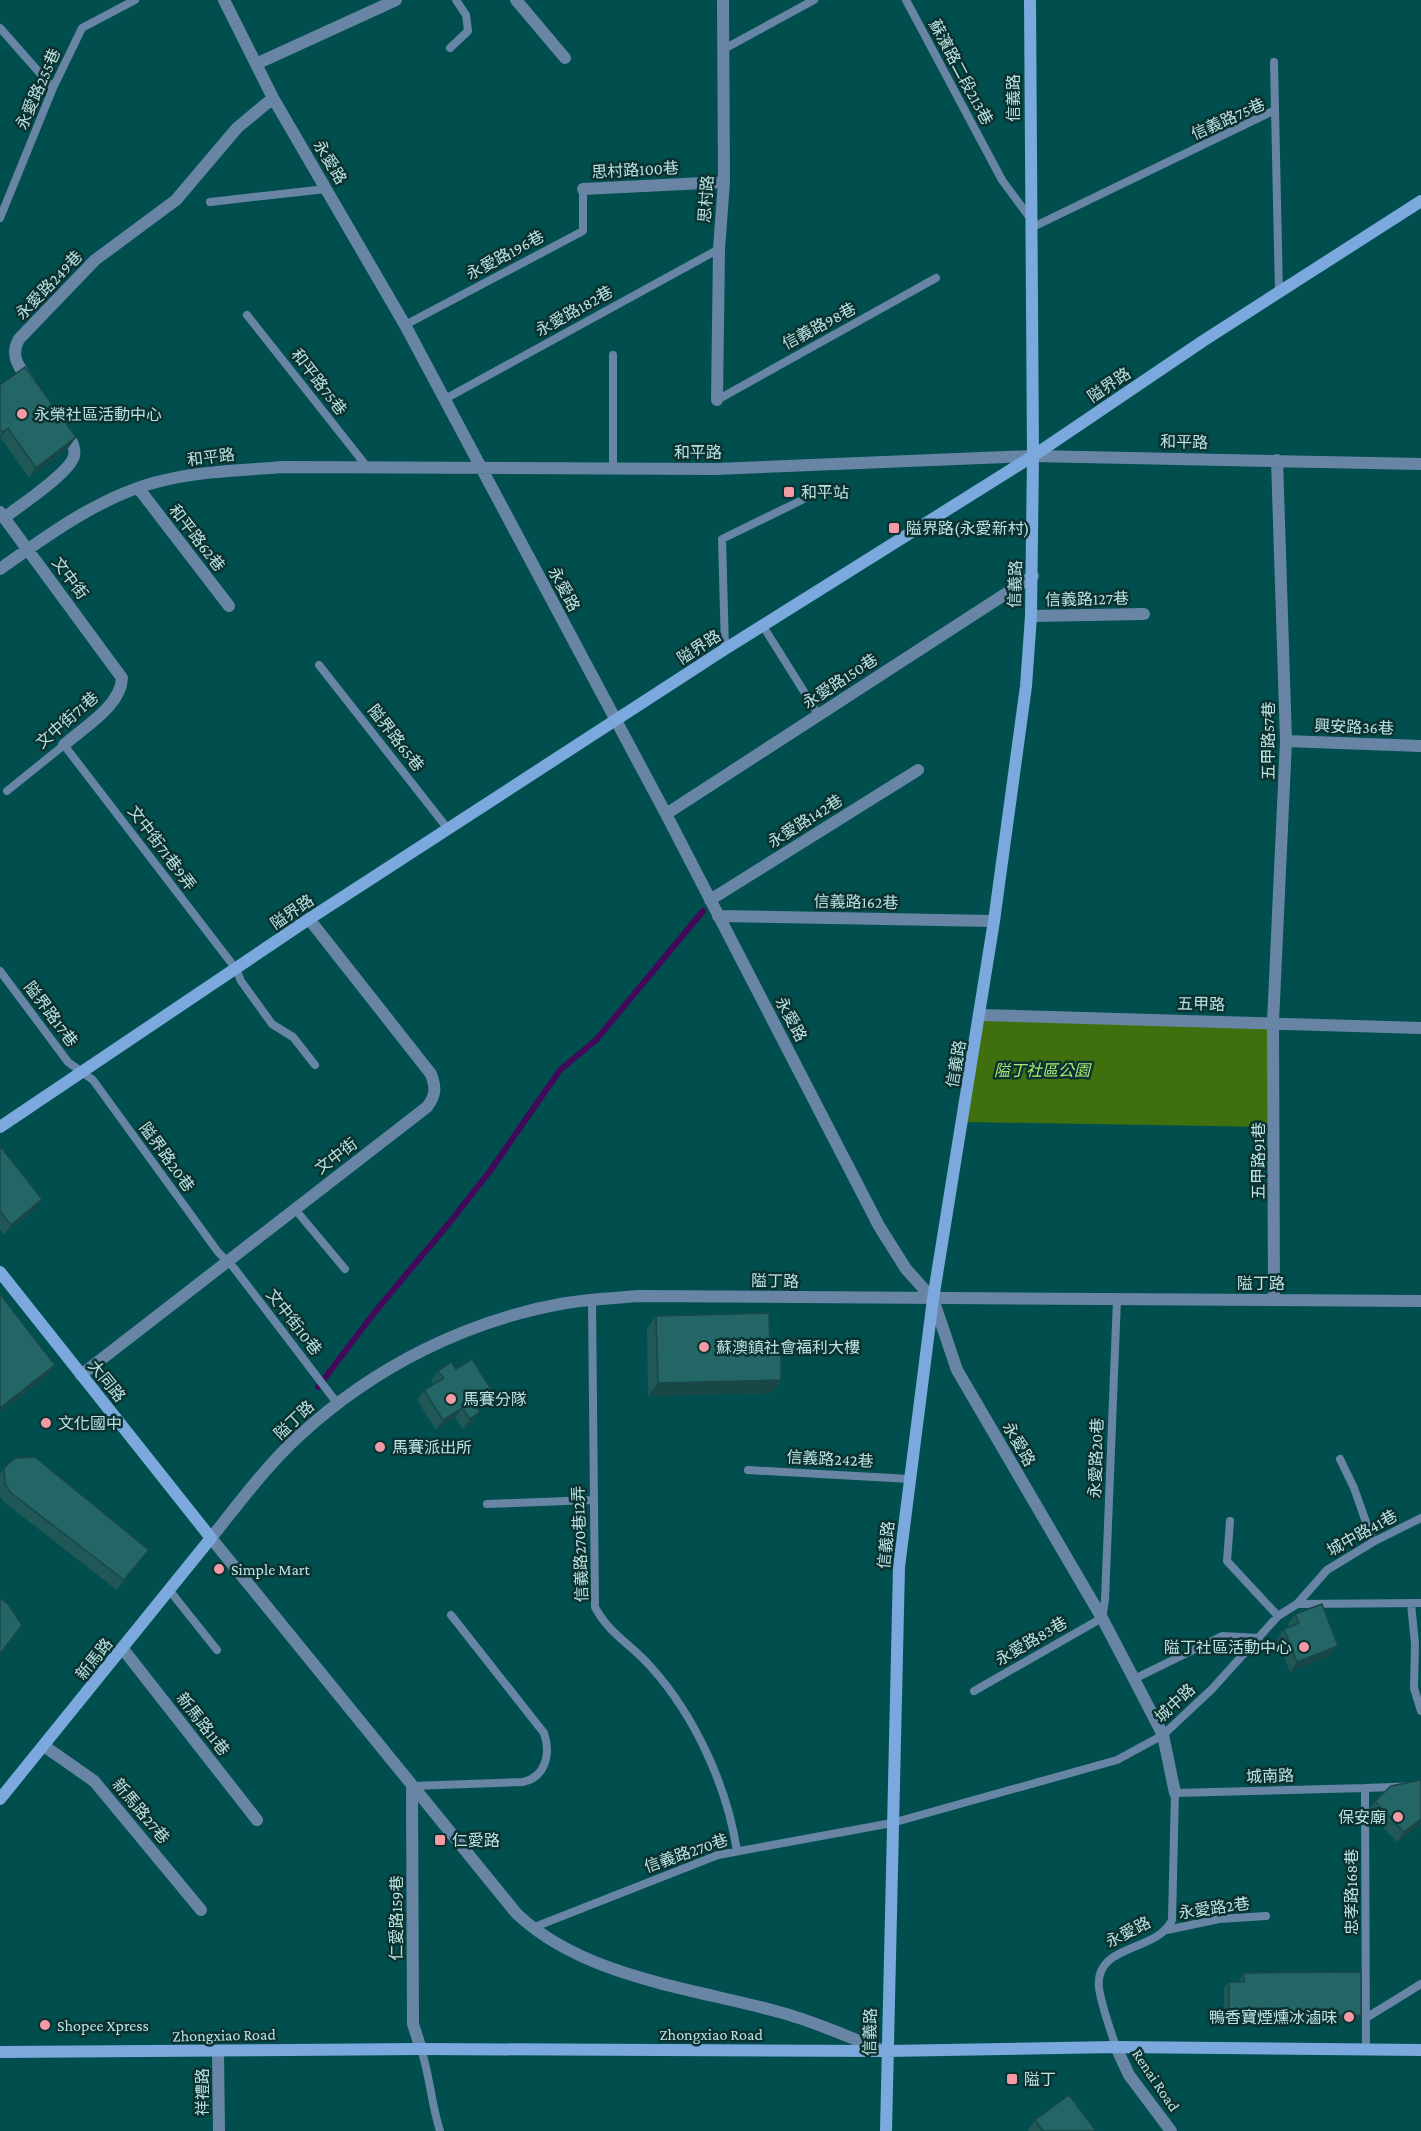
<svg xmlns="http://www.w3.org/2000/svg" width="1421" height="2131" font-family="'Crimson Pro','Noto Sans TC',serif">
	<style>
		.green { fill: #406f0d }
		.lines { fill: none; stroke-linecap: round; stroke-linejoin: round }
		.stream { stroke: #42085a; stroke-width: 6 }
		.lane { stroke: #6985a6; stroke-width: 8 }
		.street { stroke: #6985a6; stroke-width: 12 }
		.secondary { stroke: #7ba8dd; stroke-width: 12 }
		.wall { fill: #1f5857 }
		.shaded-wall { fill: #194747 }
		.building { fill: #246665; stroke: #194747; stroke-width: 1.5 }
		.poi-dot { fill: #f49aa4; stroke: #0b3130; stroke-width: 2 }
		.labels { text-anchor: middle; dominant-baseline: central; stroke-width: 5; stroke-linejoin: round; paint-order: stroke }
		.street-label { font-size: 16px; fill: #bbe2e1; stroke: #0b3130 }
		.poi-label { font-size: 16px; fill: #bbe2e1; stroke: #0b3130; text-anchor: start }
		.park-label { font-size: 16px; font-style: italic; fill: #a7e973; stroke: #0b3130 }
	</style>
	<rect width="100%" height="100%" fill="#004f4e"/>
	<!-- green -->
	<path class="green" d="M981,1015l292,7 2,105 -312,-5z"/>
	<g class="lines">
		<!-- stream -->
		<path class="stream" d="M318,1387l56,-74 76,-91 40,-51 70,-101 36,-30 107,-129"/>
		<!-- lane -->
		<path class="lane" d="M906,0l96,180 28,38
			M0,28l53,60
			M450,48l18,-17 -2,-16 -10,-15
			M724,49l90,-49
			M1274,62l1,48
			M210,202l116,-13
			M0,218l53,-130 29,-60 53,-28
			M1031,228l244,-118 4,183
			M247,315l121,153
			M405,325l178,-94v-42
			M613,355v113
			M445,399l274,-150
			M717,400l219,-122
			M763,626l55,88
			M725,649l-3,-110 80,-39
			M319,665l129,164
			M7,791l57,-46 172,224 5,12 31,43 21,13 22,28
			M0,971l68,91 25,18 125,172 16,16 103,135
			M294,1208l51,61
			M592,1300l3,307c13,26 37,38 56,60 44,49 76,119 86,184
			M1340,1459l14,29 19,54
			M748,1470l162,9
			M487,1504l105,-4
			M1230,1521l-3,40 51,55
			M170,1591l47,59
			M1411,1603l4,41 -1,44 7,23
			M1297,1604l30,-34 46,-28 48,-24
			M1134,1679l88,-43 37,2
			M974,1691l128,-73 3,-18 12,-301
			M412,1786l111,-4c23,-5 28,-29 21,-49l-93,-118
			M532,1928l186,-73 174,-32 225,-63 46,-25 49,-46 66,-73 19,-12 124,-1
			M1167,1930l52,-11 47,-3
			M1366,2018l55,-34
			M1116,2047c-6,-19 -14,-39 -17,-59 -5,-45 58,-35 73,-68l3,-127 190,-5
			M421,2049c9,27 10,54 19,82
			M1366,2051l-1,-263 56,-2"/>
		<!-- street -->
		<path class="street" d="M224,0l49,98 132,227 261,489 213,412 27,43 27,30 24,71 145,248 32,61 29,56 12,58
			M516,0l49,58
			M256,64l140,-64
			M583,189l141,-7
			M30,383c-10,-15 -21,-27 -11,-44l76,-79 81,-60 61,-72 36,-30
			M717,400l2,-151 5,-67 -1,-182
			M139,489l90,117
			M0,512l122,166c-1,28 -38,49 -58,67
			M4,518c15,-12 66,-45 70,-62 2,-10 -4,-17 -9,-25
			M0,569c49,-35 105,-76 165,-89 39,-9 79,-10 119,-13l432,2 317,-13 388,8
			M1031,616l113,-2
			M1286,741l135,5
			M666,814l367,-238
			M710,900l208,-130
			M718,916l276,5
			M981,1015l440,13
			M1274,1300l-1,-278 13,-281 -9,-281
			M81,1375l346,-268c9,-12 9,-19 4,-33l-122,-155
			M123,1649l134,171
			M44,1746l50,35 107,129
			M412,1786l1,238 8,25
			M1116,2047l13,28 42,56
			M882,2050c-34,-13 -68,-29 -103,-38 -86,-24 -194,-34 -262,-98l-306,-376c28,-35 56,-73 89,-103 74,-68 167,-115 266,-132 24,-4 49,-5 73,-7l782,5
			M218,2052l1,79"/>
		<!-- secondary -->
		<path class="secondary" d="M0,1127l309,-208 416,-270 308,-193 170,-115 218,-140
			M0,1272l211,266 -211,261
			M0,2052l421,-3 465,2 230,-4 305,3
			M886,2131l13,-564 34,-268 61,-378 32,-235 5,-70 2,-160 -3,-456"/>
	</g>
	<!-- wall -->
	<path class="wall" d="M0,385l76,52 -7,10 -40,31 -28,-40 -1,1z
		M0,1146l36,63 -32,25 -4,-4z
		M656,1316l114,36 11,28 -9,13 -124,3 -1,-67z
		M456,1369l28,30 -9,6 -2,17 -10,7 -8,-11 -19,12 -19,-30 7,-10 10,-6 -3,-3 7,-10z
		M4,1468l145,82 -32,40 -113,-88 -4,-5v-23z
		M1295,1614l36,41 -41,17 -13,-33 7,-10 5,-2 -1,-3z
		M1375,1801l46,23 -24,18 -29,-31z
		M1244,1973l112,49h-132v-34l5,-6h10v-2z
		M1035,2120l61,11h-67l-1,-1z"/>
	<!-- shaded-wall -->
	<path class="shaded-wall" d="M8,428l-7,10 -1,1v-3l3,-4z
		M76,437l-7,10 -40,31 7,-10z
		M42,1199l-6,10 -32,25 7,-9z
		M55,1365l-7,10 -48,37v-4z
		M781,1380l-9,13 -124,3 10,-13z
		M491,1389l-7,10 -18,12 7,-10z
		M462,1408l-7,10 -19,12 7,-10z
		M480,1412l-7,10 -10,7 7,-10z
		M149,1550l-7,10 -25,30 7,-10z
		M1338,1646l-7,9 -41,17 7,-10z
		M1421,1819v5l-24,18 7,-10z
		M1361,2015l-5,7h-132l5,-6z"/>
	<!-- building -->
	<path class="building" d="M25,367l51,70 -40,31 -28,-40 -5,4 -3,-3v-44z
		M0,1146l42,53 -31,26 -11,-14z
		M0,1294l55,71 -55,43z
		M769,1313l1,39 11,-1v29l-123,3 -2,-67z
		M472,1359l19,30 -18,12 7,11 -10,7 -8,-11 -19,12 -19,-30 20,-12 -6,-7 13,-9 5,7z
		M35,1457l114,93 -25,30 -114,-88 -5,-8 -1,-16 11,-10z
		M0,1598l8,6 14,21 -22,29z
		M1322,1604l16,42 -41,16 -13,-33 15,-6 -4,-9z
		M1421,1780v39l-17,13 -29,-31 16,-15z
		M1361,1972v43l-132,1v-34h15v-9z
		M1069,2095l27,36h-53l-8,-11z"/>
	<!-- markers -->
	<g class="poi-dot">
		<circle cx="22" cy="414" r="6"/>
		<rect x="783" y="486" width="12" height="12" rx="3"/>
		<rect x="888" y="522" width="12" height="12" rx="3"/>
		<circle cx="704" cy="1347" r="6"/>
		<circle cx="451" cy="1399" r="6"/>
		<circle cx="46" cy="1423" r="6"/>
		<circle cx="380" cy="1447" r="6"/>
		<circle cx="219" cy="1569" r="6"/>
		<circle cx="1304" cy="1647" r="6"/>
		<circle cx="1398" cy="1817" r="6"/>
		<rect x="434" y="1834" width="12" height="12" rx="3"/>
		<circle cx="1349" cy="2017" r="6"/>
		<circle cx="45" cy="2025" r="6"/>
		<rect x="1006" y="2073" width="12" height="12" rx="3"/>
	</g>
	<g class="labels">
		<!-- street labels -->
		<g class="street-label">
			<text transform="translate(961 72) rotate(62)">蘇濱路二段213巷</text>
			<text transform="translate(38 89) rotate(-66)">永愛路255巷</text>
			<text transform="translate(1013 98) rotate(-90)">信義路</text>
			<text transform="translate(1228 119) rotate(-24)">信義路75巷</text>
			<text transform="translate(330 162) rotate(59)">永愛路</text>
			<text transform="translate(635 170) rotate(-3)">思村路100巷</text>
			<text transform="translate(706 199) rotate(-86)">思村路</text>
			<text transform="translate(505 255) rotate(-28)">永愛路196巷</text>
			<text transform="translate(49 285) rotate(-46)">永愛路249巷</text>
			<text transform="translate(574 311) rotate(-29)">永愛路182巷</text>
			<text transform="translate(819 326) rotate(-28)">信義路98巷</text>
			<text transform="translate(319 382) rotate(52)">和平路75巷</text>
			<text transform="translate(1109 385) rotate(-34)">隘界路</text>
			<text transform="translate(1184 442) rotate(1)">和平路</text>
			<text x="698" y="452">和平路</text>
			<text transform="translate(211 457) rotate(-7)">和平路</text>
			<text transform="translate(197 538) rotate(52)">和平路62巷</text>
			<text transform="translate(70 578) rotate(53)">文中街</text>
			<text transform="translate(1015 584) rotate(-88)">信義路</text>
			<text transform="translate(564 589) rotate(62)">永愛路</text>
			<text transform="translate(1087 599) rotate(-1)">信義路127巷</text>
			<text transform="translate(699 647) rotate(-33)">隘界路</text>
			<text transform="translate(840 681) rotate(-33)">永愛路150巷</text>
			<text transform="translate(67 720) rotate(-41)">文中街71巷</text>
			<text transform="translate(1354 727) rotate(2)">興安路36巷</text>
			<text transform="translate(396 738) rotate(52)">隘界路65巷</text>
			<text transform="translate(1268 741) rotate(-90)">五甲路57巷</text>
			<text transform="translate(805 821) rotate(-32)">永愛路142巷</text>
			<text transform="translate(162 848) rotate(53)">文中街71巷9弄</text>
			<text transform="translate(856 902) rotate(1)">信義路162巷</text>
			<text transform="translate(292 912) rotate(-34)">隘界路</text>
			<text transform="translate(1201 1004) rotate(1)">五甲路</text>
			<text transform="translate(51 1014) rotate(53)">隘界路17巷</text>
			<text transform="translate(791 1019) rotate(62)">永愛路</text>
			<text transform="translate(956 1064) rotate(-80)">信義路</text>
			<text transform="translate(336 1156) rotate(-37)">文中街</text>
			<text transform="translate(167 1157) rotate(54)">隘界路20巷</text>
			<text transform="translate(1258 1161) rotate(-90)">五甲路91巷</text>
			<text transform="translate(775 1281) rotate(1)">隘丁路</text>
			<text x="1261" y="1283">隘丁路</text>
			<text transform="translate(294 1322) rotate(52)">文中街10巷</text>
			<text transform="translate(107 1381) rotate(51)">大同路</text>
			<text transform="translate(294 1420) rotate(-43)">隘丁路</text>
			<text transform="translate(1019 1444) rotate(60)">永愛路</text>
			<text transform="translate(1096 1458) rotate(-88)">永愛路20巷</text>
			<text transform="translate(830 1459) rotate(3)">信義路242巷</text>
			<text transform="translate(1362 1533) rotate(-29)">城中路41巷</text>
			<text transform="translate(580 1544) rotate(-92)">信義路270巷12弄</text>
			<text transform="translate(886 1545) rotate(-84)">信義路</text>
			<text transform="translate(1031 1641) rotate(-30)">永愛路83巷</text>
			<text transform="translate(94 1659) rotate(-51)">新馬路</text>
			<text transform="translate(1175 1703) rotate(-43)">城中路</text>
			<text transform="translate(203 1724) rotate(52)">新馬路11巷</text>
			<text transform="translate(1270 1776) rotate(-2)">城南路</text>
			<text transform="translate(141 1811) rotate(50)">新馬路27巷</text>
			<text transform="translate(686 1853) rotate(-19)">信義路270巷</text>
			<text transform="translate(1351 1892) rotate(-90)">忠孝路168巷</text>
			<text transform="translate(1214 1908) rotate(-8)">永愛路2巷</text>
			<text transform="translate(396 1918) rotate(-90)">仁愛路159巷</text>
			<text transform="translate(1128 1932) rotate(-27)">永愛路</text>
			<text transform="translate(870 2032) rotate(-89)">信義路</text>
			<text x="711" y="2034">Zhongxiao Road</text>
			<text transform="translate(224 2035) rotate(-1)">Zhongxiao Road</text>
			<text transform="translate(1156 2080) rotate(56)">Renai Road</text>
			<text transform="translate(202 2092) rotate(-90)">祥禮路</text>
		</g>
		<!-- poi labels -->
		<g class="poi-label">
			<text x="34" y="414">永榮社區活動中心</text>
			<text x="801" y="492">和平站</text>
			<text x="906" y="528">隘界路(永愛新村)</text>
			<text x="716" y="1347">蘇澳鎮社會福利大樓</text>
			<text x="463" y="1399">馬賽分隊</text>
			<text x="58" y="1423">文化國中</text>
			<text x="392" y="1447">馬賽派出所</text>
			<text x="231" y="1569">Simple Mart</text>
			<text x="1292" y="1647" text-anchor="end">隘丁社區活動中心</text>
			<text x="1386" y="1817" text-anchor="end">保安廟</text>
			<text x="452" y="1840">仁愛路</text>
			<text x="1337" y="2017" text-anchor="end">鴨香寶煙燻冰滷味</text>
			<text x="57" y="2025">Shopee Xpress</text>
			<text x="1024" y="2079">隘丁</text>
		</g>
		<!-- park labels -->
		<g class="park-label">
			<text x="1042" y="1070">隘丁社區公園</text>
		</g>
	</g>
</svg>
